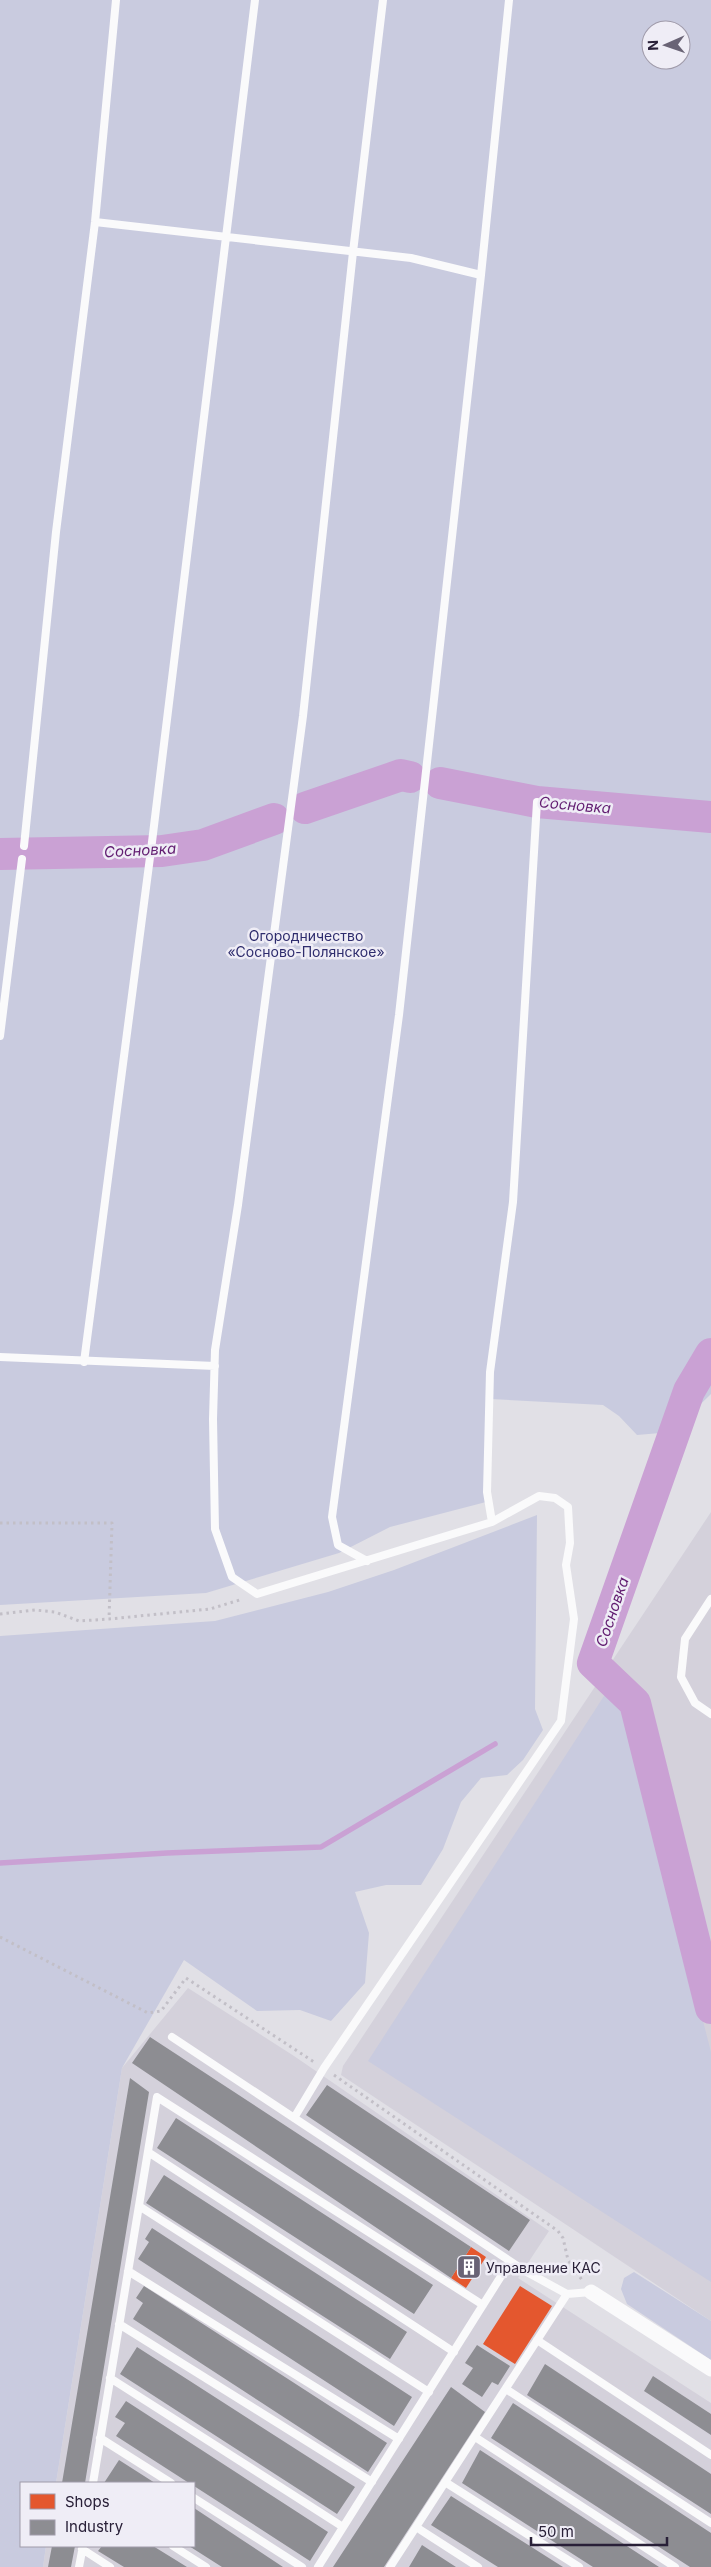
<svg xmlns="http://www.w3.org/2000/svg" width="711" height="2567" font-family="Inter,sans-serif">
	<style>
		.built { fill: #d4d1db }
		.green { fill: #c9cbdf; fill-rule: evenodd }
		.shops { fill: #e4572e }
		.industry { fill: #8d8d92 }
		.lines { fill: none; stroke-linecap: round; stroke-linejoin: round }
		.stream { stroke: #caa1d4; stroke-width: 5.5 }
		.river { stroke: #caa1d4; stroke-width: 32 }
		.path { stroke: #c2bfc7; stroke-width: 3; stroke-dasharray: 2.5 4; stroke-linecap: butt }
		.service { stroke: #fafafb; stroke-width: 8 }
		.minor { stroke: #fafafb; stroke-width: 15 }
		.labels { text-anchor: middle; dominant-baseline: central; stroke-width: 5; stroke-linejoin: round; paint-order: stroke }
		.park-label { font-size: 14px; fill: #2e2c6d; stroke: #efedf6 }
		.poi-label { font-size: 14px; fill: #292038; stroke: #efedf6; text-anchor: start }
		.water-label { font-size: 15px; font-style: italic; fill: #621d71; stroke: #efedf6 }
	</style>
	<rect width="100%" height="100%" fill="#e1e0e6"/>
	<!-- built -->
	<path class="built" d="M711,1512v809l-370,-246 2,-9z
		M188,1988l106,68 255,175 -31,47 193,125v164h-668l3,-21h148v-63h-138l66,-415z"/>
	<!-- green -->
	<path class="green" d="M0,0h711v1394l-39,38 -35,3 -18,-19 -16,-11 -112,-6 -5,103 -96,25 -51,26 -133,40 -206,12zM651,30h30v30h-30z
		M537,1515l-2,194 8,21 -20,30 -16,15 -26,3 -20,24 -18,47 -22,36h-35l-31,7 14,41 -4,50 -34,38 -31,-11 -43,1 -73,-51 -62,108 -66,415h-35v63h25l-3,21h-43v-931l215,-15 113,-29 66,-22z
		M615,1679l96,373v230l-343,-221z
		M634,2272l77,49v39l-84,-56 -6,-15 3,-11z"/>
	<!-- shops -->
	<path class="shops" d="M471,2247l15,10 -20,31 -15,-10z
		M520,2286l32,20 -37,58 -32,-20z"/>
	<!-- industry -->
	<path class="industry" d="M150,2037l321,210 -20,31 -319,-215z
		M130,2078l19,14 -64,391h-23z
		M327,2085l203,135 -21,31 -203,-136z
		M176,2118l257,167 -19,29 -257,-166z
		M164,2175l243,157 -17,27 -244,-156z
		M152,2228l260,169 -18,29 -256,-167 11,-17 -4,-3z
		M144,2286l243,157 -19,29 -235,-153 10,-16 -7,-5z
		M477,2345l33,21 -12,19 -6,-3 -10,15 -20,-13 11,-16 -8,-5z
		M137,2347l218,140 -18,27 -217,-140z
		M545,2364l166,110v40l-184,-119z
		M653,2376l58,38v21l-67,-44z
		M451,2387l34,25 -101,155h-51z
		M126,2401l202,131 -18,29 -116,-75v-3h-5l-73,-47 9,-13 -10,-6z
		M513,2403l198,130v34h-21l-199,-129z
		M480,2450l179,117h-66l-131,-84z
		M119,2460l36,23h-51z
		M451,2496l112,71h-65l-67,-42z
		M194,2508l89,59h-61l-33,-21h5z
		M422,2545l34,22h-47z
		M52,2546h23l-4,21h-23z
		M102,2546h51l34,21h-63l-26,-16z"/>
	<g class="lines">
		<!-- stream -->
		<path class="stream" d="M0,1863l167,-10 154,-6 174,-103"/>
		<!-- river -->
		<path class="river" d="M440,783l97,19 174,15
			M305,808l96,-33 9,2
			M0,854l162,-3 41,-6 71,-26
			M711,1354l-22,37 -96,272 42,40 76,305"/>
		<!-- path -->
		<path class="path" d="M0,1523h112l-3,96
			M0,1614l35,-4 20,2 24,9 30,-2 101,-10 33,-10
			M0,1937l148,76 13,-2 25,-33 128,84
			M334,2075l224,156 5,7 5,22 14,20"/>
		<!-- service -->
		<path class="service" d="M95,222l316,36 70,17
			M24,846l32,-314 39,-310 21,-222
			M0,1036l22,-177
			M0,1357l215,9
			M84,1362l68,-520 103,-842
			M492,1522l-5,-30 3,-120 23,-170 24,-400
			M367,1561l-29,-16 -6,-28 67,-502 82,-740 28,-275
			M711,1599l-26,40 -4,38 14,26 16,11
			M172,2037l353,234 42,23 24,-2
			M294,2118l30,-50 237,-347 13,-102 -8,-54 4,-22 -2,-36 -13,-9 -16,-2 -47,26 -235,72 -25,-17 -17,-48 -2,-110 2,-69 23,-145 65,-489 50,-464 30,-252
			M148,2152l306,200
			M139,2206l290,186
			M128,2271l271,168
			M119,2324l253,158
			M537,2340l174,115
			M110,2378l233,149
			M506,2389l205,134
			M475,2437l200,130
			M100,2438l71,45
			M445,2482l134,85
			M93,2483l64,-386 326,208
			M194,2498l108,69
			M416,2527l62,40
			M173,2546l33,21
			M82,2549l28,18
			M79,2567l4,-21
			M318,2567l192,-305
			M390,2567l177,-273"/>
		<!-- minor -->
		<path class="minor" d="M591,2292l120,77"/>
	</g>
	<!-- icons -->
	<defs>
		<symbol id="building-square" viewBox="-11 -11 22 22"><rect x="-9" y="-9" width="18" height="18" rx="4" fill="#696375" stroke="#efedf6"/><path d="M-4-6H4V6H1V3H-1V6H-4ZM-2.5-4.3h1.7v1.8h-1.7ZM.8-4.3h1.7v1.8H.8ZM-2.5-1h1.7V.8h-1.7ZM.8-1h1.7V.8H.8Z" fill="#fff"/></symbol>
	</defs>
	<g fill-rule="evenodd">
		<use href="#building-square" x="455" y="2253" width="28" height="28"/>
	</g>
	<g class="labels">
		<!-- park labels -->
		<g class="park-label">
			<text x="306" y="935">Огородничество<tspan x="306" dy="16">«Сосново-Полянское»</tspan></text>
		</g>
		<!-- poi labels -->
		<g class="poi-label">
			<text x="486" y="2267">Управление КАС</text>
		</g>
		<!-- water labels -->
		<g class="water-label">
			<text transform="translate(575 805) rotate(5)">Сосновка</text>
			<text transform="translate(140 850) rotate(-3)">Сосновка</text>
			<text transform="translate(612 1612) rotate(-71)">Сосновка</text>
		</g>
	</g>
	<!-- legend -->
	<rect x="20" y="2482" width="175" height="65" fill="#efedf6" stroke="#a09baa"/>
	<rect x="30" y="2494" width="25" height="15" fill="#e4572e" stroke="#a09baa"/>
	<text x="65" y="2507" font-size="15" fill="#292038">Shops</text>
	<rect x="30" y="2520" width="25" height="15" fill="#8d8d92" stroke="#a09baa"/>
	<text x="65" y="2532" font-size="15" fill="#292038">Industry</text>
	<!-- north arrow -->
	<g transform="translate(666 45) rotate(268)"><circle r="24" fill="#efedf6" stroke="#a09baa"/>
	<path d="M0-4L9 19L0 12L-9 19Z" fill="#696375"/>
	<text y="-8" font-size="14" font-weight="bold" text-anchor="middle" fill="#292038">N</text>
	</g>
	<!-- scale -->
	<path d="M531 2537v8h136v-8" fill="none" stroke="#292038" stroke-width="2.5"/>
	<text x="538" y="2537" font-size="15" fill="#292038" stroke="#efedf6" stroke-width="4" paint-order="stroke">50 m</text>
</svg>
